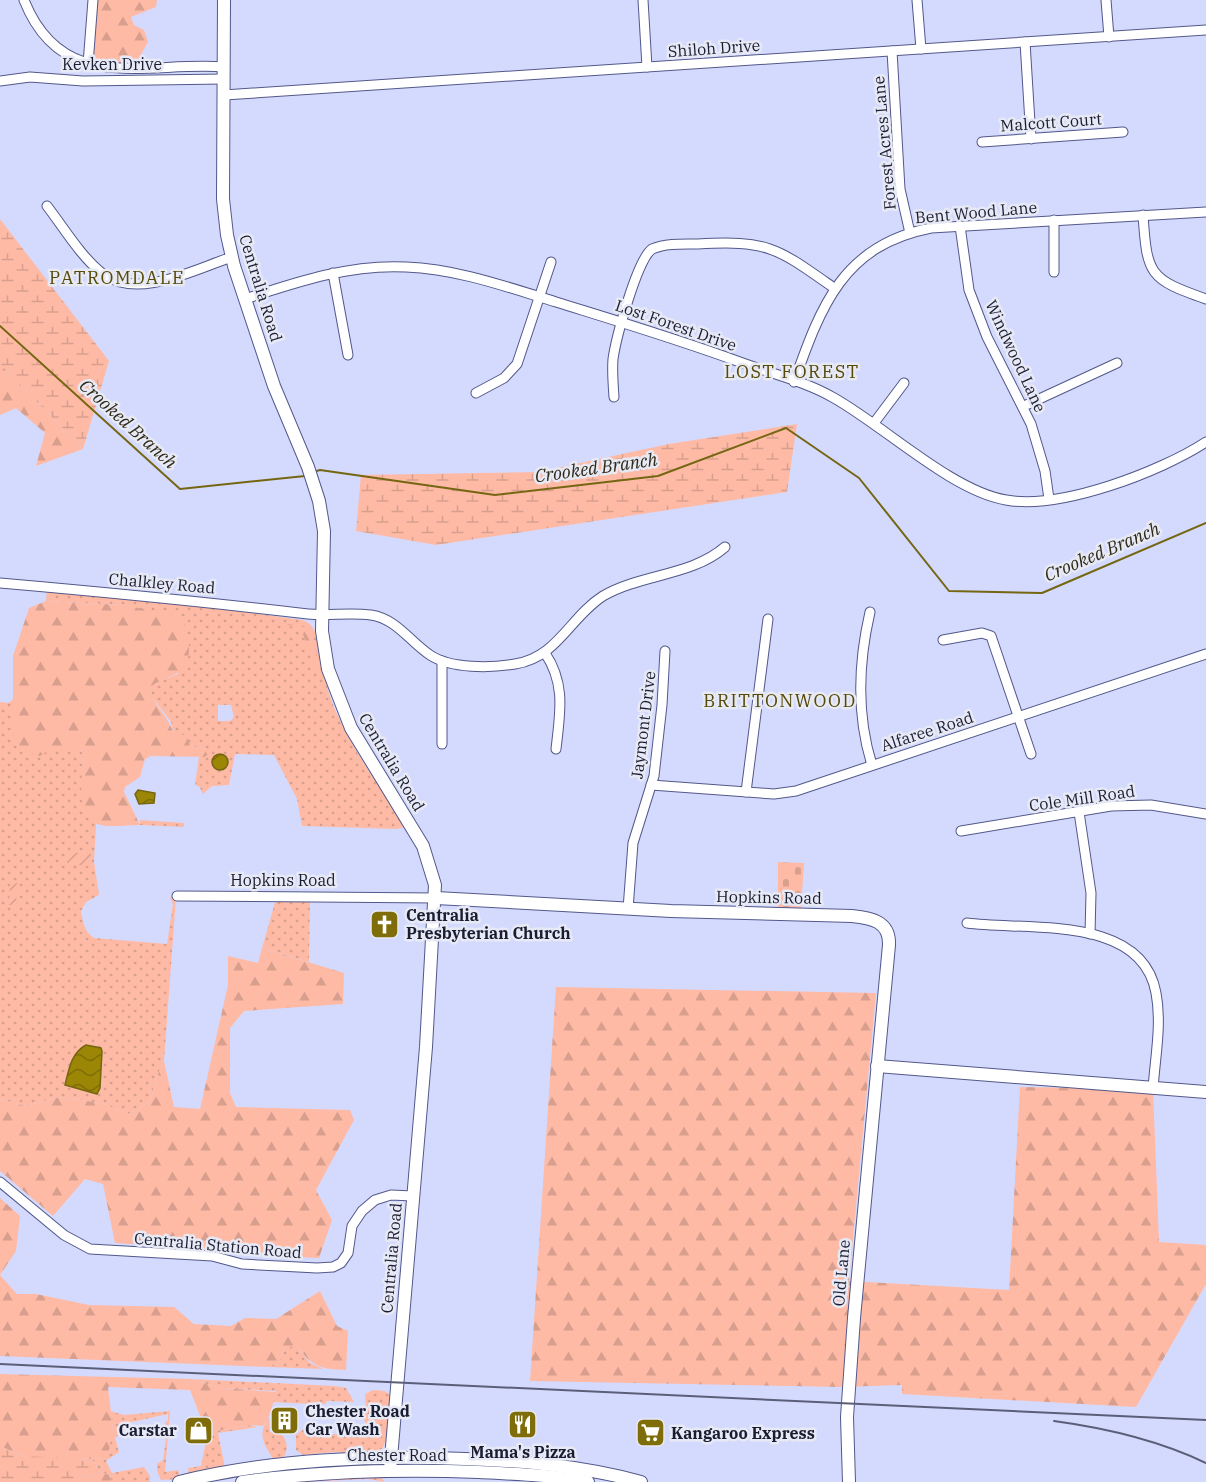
<svg xmlns="http://www.w3.org/2000/svg" width="1206" height="1482" viewBox="0 0 1206 1482" font-family="'IBM Plex Serif',serif">
<defs>
<pattern id="grass-dots" width="8" height="8" patternUnits="userSpaceOnUse" patternTransform="scale(1.5)"><rect width="8" height="8" fill="#febaa5"/><path d="M2 2h.1M6 6h.1" fill="none" stroke="#d99f8e" stroke-width="1.8" stroke-linecap="round"/></pattern>
<pattern id="forest-firs" width="22" height="20" patternUnits="userSpaceOnUse" patternTransform="scale(1.5)"><rect width="22" height="20" fill="#febaa5"/><path d="M5 1l3.5 6h-7zM16 11l3.5 6h-7z" fill="#d99f8e"/></pattern>
<pattern id="wetland-marsh" width="20" height="14" patternUnits="userSpaceOnUse" patternTransform="scale(1.5)"><rect width="20" height="14" fill="#febaa5"/><path d="M1 5h8M5 5V1M11 12h8M15 12V8" fill="none" stroke="#d99f8e"/></pattern>
<pattern id="cemetery-stones" width="16" height="16" patternUnits="userSpaceOnUse" patternTransform="scale(1.5)"><rect width="16" height="16" fill="#febaa5"/><path d="M2 7V4a2 2 0 0 1 4 0v3zM10 15v-3a2 2 0 0 1 4 0v3z" fill="#d99f8e"/></pattern>
<pattern id="garden-furrows" width="10" height="10" patternUnits="userSpaceOnUse" patternTransform="scale(1.5)"><rect width="10" height="10" fill="#febaa5"/><path d="M-1 1l2-2M0 10L10 0M9 11l2-2" fill="none" stroke="#d99f8e"/></pattern>
<pattern id="water-waves" width="16" height="10" patternUnits="userSpaceOnUse" patternTransform="scale(1.5)"><rect width="16" height="10" fill="#9c8605"/><path d="M0 5q4-4 8 0t8 0" fill="none" stroke="#7e6d07"/></pattern>
</defs>
<rect width="100%" height="100%" fill="#d4dafe"/>
<g fill="url(#grass-dots)" fill-rule="evenodd">
<path d="M47 590 202 606 302 620C319 625 317 644 320 659 325 678 329 698 338 716 356 756 383 790 405 827L396 829 302 826 297 799 274 755 235 754 229 785 212 786 203 794 199 786 195 785 199 757H204V748L190 746 174 734 171 722 152 697 149 689 152 684 178 674 122 605 46 601ZM218 705H231L234 717 230 721H218Z"/>
<path d="M14 698 13 733 48 750H80L83 754C83 777 76 808 96 824L94 862 99 895 86 902 81 911C83 922 84 931 94 938L167 944 173 904 170 897H176L164 1061 155 1081 151 1101 128 1114 101 1103 59 1097 26 1106 0 1099V702L9 703Z"/>
<path d="M140 820 184 823V827L140 825Z"/>
<path d="M276 899 310 900 309 962 262 948Z"/>
<path d="M285 1347H297L310 1363 323 1369 268 1367 278 1363Z"/>
<path d="M191 1379 335 1386 346 1388 354 1402 327 1401 325 1404H316L314 1419 312 1404 273 1402 277 1392 275 1391 220 1388Z"/>
<path d="M373 1390 385 1391 390 1395 386 1440 382 1449 368 1454 334 1452 303 1455 296 1450V1435L307 1426 324 1427 326 1434 364 1435 366 1423 361 1415 366 1412 365 1394Z"/>
<path d="M110 1411 124 1415 170 1411 165 1472 178 1470 180 1479 161 1480 157 1471V1464L163 1460 167 1432 165 1423 168 1420V1414L123 1424 121 1435 115 1437 119 1452 106 1461 112 1473 144 1467 150 1476V1482H112L110 1475 98 1471 96 1464 91 1459H104L113 1429Z"/>
<path d="M269 1418 270 1432 281 1434C288 1440 289 1452 282 1459L274 1460C265 1446 256 1434 269 1418Z"/>
<path d="M250 1425 257 1427 218 1433 225 1468 189 1475 188 1468 201 1466 207 1437 205 1427 216 1431Z"/>
<path d="M379 1475 385 1482 368 1479 300 1482V1479Z"/>
</g>
<g fill="url(#forest-firs)">
<path d="M95 0H157L156 7 131 17 134 25 144 30 148 42 135 65 91 61Z"/>
<path d="M0 364 83 449 36 466 45 433 16 408 0 415Z"/>
<path d="M46 601 122 605 182 616C189 638 198 666 169 677 162 681 154 682 149 689 154 706 169 717 174 734L187 735 190 746 204 748 209 754 204 757 151 756 145 759 140 777 125 787 124 792 140 825C127 825 110 828 97 824 74 817 83 772 83 754L80 750H49L40 756C25 753 18 747 13 733V656L29 608Z"/>
<path d="M287 624 310 628 321 671 315 670 303 634Z"/>
<path d="M262 948 344 973 343 1004 244 1011 230 1028V1093L236 1107 350 1110 354 1120 316 1190 332 1220 319 1258C251 1256 184 1247 115 1243L103 1184 85 1179 53 1216 0 1171V1099L26 1106 59 1097 101 1103 128 1114 151 1101 155 1081 164 1061 174 1107 200 1109 228 985V956L258 963Z"/>
<path d="M556 987 876 993 849 1281 1009 1290 1020 1087 1153 1089 1159 1242 1206 1245V1284L1136 1407 902 1394V1385L840 1387 530 1381Z"/>
<path d="M0 1198 20 1216 16 1251 0 1275 17 1294H36L89 1305 174 1307 194 1324 231 1326 245 1318 276 1319 320 1291 337 1326 348 1331 346 1370C319 1369 314 1367 297 1347H285L278 1363 268 1367 0 1356Z"/>
<path d="M0 1374 191 1379 220 1388 277 1392C272 1404 271 1416 263 1426L250 1425 216 1431 204 1426 190 1390 108 1387 113 1429 108 1455 104 1459 35 1458 22 1456 0 1446Z"/>
<path d="M98 1471 110 1475 112 1482H80L82 1476 94 1475Z"/>
</g>
<g fill="url(#wetland-marsh)">
<path d="M0 219 109 361 83 449 0 364Z"/>
<path d="M797 424 787 492 436 545 356 531 361 475 538 472 669 444Z"/>
<path d="M0 1446 22 1456 91 1459 96 1464 98 1471 94 1475 82 1476 80 1482H0Z"/>
</g>
<path fill="url(#cemetery-stones)" d="M778 862 804 863 801 908 778 907Z"/>
<g fill="url(#garden-furrows)">
<path d="M69 852 91 854 92 867 67 863Z"/>
<path d="M10 882 17 883 16 905H9Z"/>
</g>
<g fill="url(#water-waves)" stroke="#756612" stroke-width="1.5">
<circle cx="220" cy="762" r="8"/>
<path d="M138 790 155 793 154 803 139 804 135 794Z"/>
<path d="M86 1045 101 1048 102 1051 100 1088 97 1094 65 1085C69 1069 71 1053 86 1045Z"/>
</g>
<g fill="none" stroke-linecap="round" stroke-linejoin="round">
<g stroke="#756612" stroke-width="2">
<path d="M0 326 180 489 305 476"/>
<path d="M313 472 320 470 495 495 658 476 786 428 859 478 949 591 1042 593 1206 523"/>
</g>
<defs>
<g id="minor">
<path d="M24 0C62 96 146 61 224 67"/>
<path d="M643 0 647 67"/>
<path d="M917 0 921 49"/>
<path d="M1106 0 1109 37"/>
<path d="M1025 42 1031 139"/>
<path d="M892 51 900 189 910 233"/>
<path d="M88 64 93 0"/>
<path d="M0 81 30 77 83 81 224 79"/>
<path d="M224 95 1206 30"/>
<path d="M982 142 1123 132"/>
<path d="M47 206C64 228 81 257 103 274 138 300 195 269 232 257"/>
<path d="M1143 215C1147 275 1149 279 1206 299"/>
<path d="M1054 220V272"/>
<path d="M960 226 969 290 987 337 1031 424 1045 471 1049 499"/>
<path d="M333 273 348 355"/>
<path d="M245 299C297 282 350 264 406 267 458 269 507 287 556 302 617 321 677 339 737 361 769 373 805 381 834 398 884 426 952 491 1006 500 1060 510 1160 472 1206 442"/>
<path d="M794 382C821 306 843 245 931 228L1206 212"/>
<path d="M476 393 504 378 517 364 551 262"/>
<path d="M614 397C613 384 612 371 613 359 616 338 637 260 652 249 666 243 683 244 698 244 769 240 777 248 834 288"/>
<path d="M1024 406 1117 363"/>
<path d="M874 423 904 383"/>
<path d="M0 583C103 592 205 602 308 614 329 616 350 612 371 615 397 619 410 642 430 655 451 669 491 668 515 664 557 658 570 617 603 596 640 574 692 576 725 547"/>
<path d="M870 612C858 664 856 714 872 765"/>
<path d="M943 640 982 633 991 636 1031 754"/>
<path d="M545 653C566 684 560 713 556 749"/>
<path d="M442 744V661"/>
<path d="M651 785 774 794 796 791 1206 654"/>
<path d="M746 792 768 619"/>
<path d="M1079 812 1091 893 1090 934"/>
<path d="M961 831 1111 806 1151 805 1206 814"/>
<path d="M177 896 436 898"/>
<path d="M628 909 633 843 654 776 662 705 665 651"/>
<path d="M967 923C1027 931 1142 914 1156 993 1162 1024 1155 1058 1153 1089"/>
<path d="M0 1182 64 1235 90 1249 212 1256 242 1264 317 1268 333 1267 341 1263 348 1253 352 1226 362 1211 375 1200 391 1195 413 1196"/>
</g>
<g id="major">
<path d="M224 0 223 199 227 235 234 266 274 386 308 467 319 501 324 531 322 631 328 669 351 728 423 846 435 885 426 1047 390 1470"/>
<path d="M436 898 671 911 852 916C871 918 890 921 889 945L854 1318 847 1417 849 1482"/>
<path d="M877 1066 1206 1092"/>
<path d="M179 1482C272 1459 369 1455 465 1459 525 1461 583 1466 641 1482"/>
<path d="M242 1482C321 1471 399 1469 479 1472 515 1474 552 1475 588 1482"/>
</g>
</defs>
<use href="#minor" stroke="#52588a" stroke-width="11"/>
<use href="#major" stroke="#52588a" stroke-width="14"/>
<use href="#minor" stroke="#fff" stroke-width="9"/>
<use href="#major" stroke="#fff" stroke-width="12"/>
<g stroke="#5b5e78" stroke-width="2">
<path d="M0 1364 1206 1420"/>
<path d="M1054 1421C1106 1428 1158 1440 1206 1463"/>
</g>
</g>
<defs>
<symbol id="church-square" viewBox="-11 -11 22 22"><rect x="-9" y="-9" width="18" height="18" rx="4" fill="#7e6d08" stroke="#e7e9f5"/><path d="M-1.2-6h2.4v3.5h3.3v2.4h-3.3V6h-2.4V-.1h-3.3v-2.4h3.3Z" fill="#fff"/></symbol>
<symbol id="building-square" viewBox="-11 -11 22 22"><rect x="-9" y="-9" width="18" height="18" rx="4" fill="#7e6d08" stroke="#e7e9f5"/><path d="M-4-6H4V6H1V3H-1V6H-4ZM-2.5-4.3h1.7v1.8h-1.7ZM.8-4.3h1.7v1.8H.8ZM-2.5-1h1.7V.8h-1.7ZM.8-1h1.7V.8H.8Z" fill="#fff"/></symbol>
<symbol id="restaurant-square" viewBox="-11 -11 22 22"><rect x="-9" y="-9" width="18" height="18" rx="4" fill="#7e6d08" stroke="#e7e9f5"/><path d="M-5-6h1v4h1v-4h1v4h1v-4h1v5L-1.5 .5V6h-2V.5L-5-1ZM5-6V6H3V1.5H1.5Q1.5-4 5-6Z" fill="#fff"/></symbol>
<symbol id="shop-square" viewBox="-11 -11 22 22"><rect x="-9" y="-9" width="18" height="18" rx="4" fill="#7e6d08" stroke="#e7e9f5"/><path d="M-5-2.5h2.3a2.7 3.5 0 0 1 5.4 0H5L5.5 6h-11ZM-1.5-2.5h3a1.5 2.3 0 0 0-3 0Z" fill="#fff"/></symbol>
<symbol id="supermarket-square" viewBox="-11 -11 22 22"><rect x="-9" y="-9" width="18" height="18" rx="4" fill="#7e6d08" stroke="#e7e9f5"/><path d="M-6-5.5h2.5l.6 2H6L4.5 2H-2.5L-4.4-4H-6ZM-1.5 3.2a1.3 1.3 0 1 0 .1 0ZM3 3.2a1.3 1.3 0 1 0 .1 0Z" fill="#fff"/></symbol>
</defs>
<g fill-rule="evenodd">
<use href="#church-square" x="368" y="908" width="33" height="33"/>
<use href="#building-square" x="268" y="1404" width="33" height="33"/>
<use href="#restaurant-square" x="506" y="1408" width="33" height="33"/>
<use href="#shop-square" x="182" y="1414" width="33" height="33"/>
<use href="#supermarket-square" x="634" y="1416" width="33" height="33"/>
</g>
<g text-anchor="middle" stroke-width="5" stroke-linejoin="round" paint-order="stroke">
<g font-size="16" fill="#1a1c31" stroke="#e7e9f5">
<text transform="translate(714 48) rotate(-4)" y="6">Shiloh Drive</text>
<text x="112" y="70">Kevken Drive</text>
<text transform="translate(1051 122) rotate(-4)" y="6">Malcott Court</text>
<text transform="translate(884 143) rotate(-95)" y="6">Forest Acres Lane</text>
<text transform="translate(976 212) rotate(-5)" y="6">Bent Wood Lane</text>
<text transform="translate(261 288) rotate(73)" y="6">Centralia Road</text>
<text transform="translate(676 325) rotate(19)" y="6">Lost Forest Drive</text>
<text transform="translate(1016 356) rotate(65)" y="6">Windwood Lane</text>
<text transform="translate(162 583) rotate(5)" y="6">Chalkley Road</text>
<text transform="translate(643 725) rotate(-83)" y="6">Jaymont Drive</text>
<text transform="translate(927 731) rotate(-18)" y="6">Alfaree Road</text>
<text transform="translate(392 762) rotate(59)" y="6">Centralia Road</text>
<text transform="translate(1082 798) rotate(-8)" y="6">Cole Mill Road</text>
<text x="283" y="886">Hopkins Road</text>
<text transform="translate(769 897) rotate(1)" y="6">Hopkins Road</text>
<text transform="translate(218 1245) rotate(5)" y="6">Centralia Station Road</text>
<text transform="translate(391 1258) rotate(-85)" y="6">Centralia Road</text>
<text transform="translate(841 1273) rotate(-85)" y="6">Old Lane</text>
<text x="397" y="1461">Chester Road</text>
</g>
<g font-size="16" font-weight="bold" fill="#1a1c31" stroke="#e7e9f5" text-anchor="start">
<text x="406" y="921">Centralia<tspan x="406" dy="18">Presbyterian Church</tspan></text>
<text x="305" y="1417">Chester Road<tspan x="305" dy="18">Car Wash</tspan></text>
<text x="177" y="1436" text-anchor="end">Carstar</text>
<text x="671" y="1439">Kangaroo Express</text>
<text x="523" y="1458" text-anchor="middle">Mama's Pizza</text>
</g>
<g font-size="18" letter-spacing="1.5" fill="#554907" stroke="#e7e9f5">
<text x="117" y="284">PATROMDALE</text>
<text x="792" y="378">LOST FOREST</text>
<text x="780" y="707">BRITTONWOOD</text>
</g>
<g font-size="18" font-style="italic" fill="#2e2a17" stroke="#e7e9f5">
<text transform="translate(128 424) rotate(42)" y="6">Crooked Branch</text>
<text transform="translate(596 468) rotate(-8)" y="6">Crooked Branch</text>
<text transform="translate(1102 552) rotate(-23)" y="6">Crooked Branch</text>
</g>
</g>
</svg>
